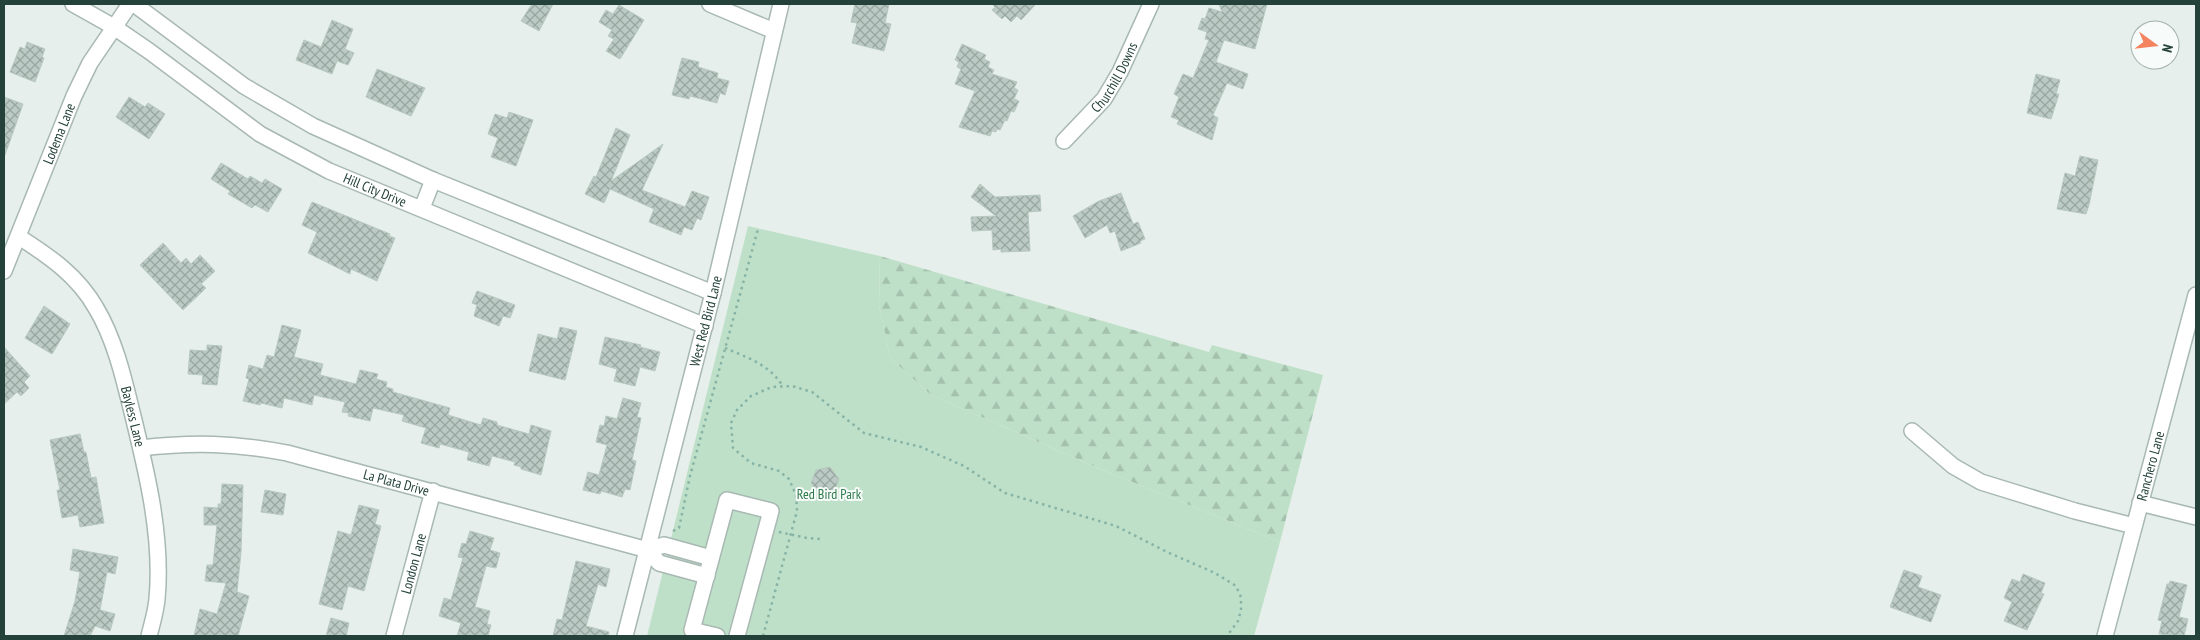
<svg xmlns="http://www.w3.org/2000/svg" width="2200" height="640" viewBox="0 0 2200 640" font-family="'PT Sans Narrow',sans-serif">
<defs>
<pattern id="forest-firs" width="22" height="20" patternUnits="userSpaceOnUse" patternTransform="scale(1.25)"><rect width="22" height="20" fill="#bfe0c8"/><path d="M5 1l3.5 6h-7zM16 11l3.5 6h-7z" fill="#a4c1ad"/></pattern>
<pattern id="building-cross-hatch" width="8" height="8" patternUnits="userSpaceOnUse" patternTransform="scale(1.25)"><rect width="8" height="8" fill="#bbcac4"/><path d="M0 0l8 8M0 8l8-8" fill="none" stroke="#98a6a0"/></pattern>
</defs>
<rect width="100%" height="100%" fill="#e6efeb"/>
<path fill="url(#forest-firs)" d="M880 256 1209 352 1212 345 1323 375 1280 542 1100 469 931 395 890 358 879 305Z"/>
<path fill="#bfe0c8" d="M748 226 880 256 879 305 890 358 931 395 1100 469 1280 542 1254 636H647Z"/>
<g fill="url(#building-cross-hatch)" stroke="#b8c9c2">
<path d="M532 4H553L539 31 521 21Z"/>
<path d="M855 4H889L885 23 891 24 884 51 852 43 857 23 851 22Z"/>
<path d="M992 4H1036L1021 20 1017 16 1011 22 1005 16 1002 19 992 10 995 7Z"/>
<path d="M1219 4H1267L1255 49 1224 40 1216 62 1248 74 1243 89 1227 83 1213 115 1218 118 1212 140 1177 124 1179 120 1171 117 1179 97 1174 94 1183 74 1193 78 1209 40 1205 39 1207 32 1198 29 1202 18 1205 19 1209 8 1222 12Z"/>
<path d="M619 5 644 20 620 59 606 51 614 39 608 36 612 30 599 22 606 10 613 14Z"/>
<path d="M332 20 353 29 345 49 354 53 348 65 337 61 332 74 296 60 304 40 321 47Z"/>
<path d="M27 42 45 49 42 57 44 58 35 82 10 72 20 47 25 49Z"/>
<path d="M962 44 986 55 984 59 990 62 988 67 994 70 992 74 1017 82 1014 88 1018 90 1014 99 1019 101 1014 112 1011 111 1007 121 1005 120 1000 130 997 129 996 132 992 131 990 136 959 127 975 91 955 84 961 69 957 67 959 62 955 60Z"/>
<path d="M682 58 699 62 698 67 718 73 717 78 729 81 725 95 720 93 717 103 690 96 689 99 672 95Z"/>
<path d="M377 69 425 88 411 116 366 97Z"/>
<path d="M2036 74 2060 80 2056 94H2059L2051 119 2027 113Z"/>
<path d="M4 97 23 104 5 155 4 154Z"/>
<path d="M129 97 145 107 148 103 165 114 149 139 116 117Z"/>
<path d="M509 112 533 120 516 166 491 157 498 138 488 134 495 114 507 118Z"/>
<path d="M616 128 630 135 611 181 663 144 642 190 685 207 692 191 709 197 701 220 697 218 692 230 684 227 681 235 649 222 654 209 610 189 604 203 585 194 594 176 596 177Z"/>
<path d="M2080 156 2098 160 2089 205 2086 214 2057 209 2065 173 2075 176Z"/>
<path d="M221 163 248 179 250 176 262 183 265 179 282 189 268 212 255 205 252 208 228 194 230 191 211 179Z"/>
<path d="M980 184 995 197 1040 195 1041 211 1028 212 1030 251 1001 252V249L993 250 992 230 972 231 971 217 996 216 971 197Z"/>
<path d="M1121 193 1133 224 1138 222 1145 239 1140 241 1141 243 1121 251 1115 231 1110 233 1107 225 1085 238 1073 216 1099 201Z"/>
<path d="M312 202 390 234 389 236 395 238 377 281 351 269 350 274 308 253 317 232 302 225Z"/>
<path d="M163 243 181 263 186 258 191 264 200 255 215 271 201 284 206 288 183 310 140 265Z"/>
<path d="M477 291 515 305 510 318 503 316 499 326 474 316 477 305 472 303Z"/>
<path d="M44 306 70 324 52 354 25 338Z"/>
<path d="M282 325 301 330 294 357 323 364 320 375 356 384 360 370 378 374 376 379 387 382 386 387 393 389V392L450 408 448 415 481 425 483 418 497 422V425L529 434 531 425 551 431 541 475 521 469V467L514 465 515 462 492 456 489 466 467 460 469 452 440 444 439 448 421 443 426 428 402 421 404 415 373 408 370 421 348 416 349 413 342 412 345 402 314 395 312 405 284 398 282 408 261 403 260 405 243 401 249 379 246 378 249 365 263 369 267 355 274 357Z"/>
<path d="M560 327 577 331 565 380 529 371 538 334 557 339Z"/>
<path d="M605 337 641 345 640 347 660 352 655 371 640 367 635 386 614 381 617 369 599 364Z"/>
<path d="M207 345 222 346 217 385 202 384 203 375 188 374 190 350 207 351Z"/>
<path d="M4 347 30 376 24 382 29 388 21 396 17 392 4 404Z"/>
<path d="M623 398 641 403 637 417 641 418 632 460 636 461 630 490 625 489 622 497 601 491 600 494 583 490 588 472 599 475 607 445 596 442 600 425 604 426 606 416 617 419Z"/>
<path d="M80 434 84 452H86L91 478 96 477 104 523 80 527 78 515 62 518 57 490H60L50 440Z"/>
<path d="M830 467 839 479 834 492 820 494 811 483 816 470Z"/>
<path d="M222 484 243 485 241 552 237 592 249 596 238 636H194L200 609 217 614 226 583 205 581 207 565H213L217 525H204V507L218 508V504H221Z"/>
<path d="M265 490 286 494 283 515 261 512Z"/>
<path d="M359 505 379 510 375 524 381 526 364 591 348 586 342 610 319 604 338 531 351 535Z"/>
<path d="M470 531 494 538 490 550 500 553 496 568 486 566 475 607 490 611 487 624 491 625 488 636H457L461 623 439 616 444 598 451 600 463 558 458 557 462 543 466 544Z"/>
<path d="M73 549 118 557 115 574 107 572 100 610 115 614 110 631 95 626 90 636H64L75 601 80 572 70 570Z"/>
<path d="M576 561 610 569 606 587 598 584 586 626 609 632 608 636H553L557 619 562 620Z"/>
<path d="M1904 570 1922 576 1918 587 1941 595 1931 622 1890 607Z"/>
<path d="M2023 574 2045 583 2041 593 2044 594 2027 630 2004 621 2012 602 2004 598 2012 579 2020 582Z"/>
<path d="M2170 581 2187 585 2179 617 2188 619 2184 636 2159 634 2162 621 2158 620 2167 584H2169Z"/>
<path d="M331 618 349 623 346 636H326Z"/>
</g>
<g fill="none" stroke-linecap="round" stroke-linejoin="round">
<defs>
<g id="minor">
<path id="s1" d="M73 4 114 27 149 51 260 134 329 171 705 326"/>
<path d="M134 4 244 86 313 126 433 180 713 293"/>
<path d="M710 4 774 31"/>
<path id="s2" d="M1064 141 1104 99 1120 72 1151 4"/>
<path d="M422 208 433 180"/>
<path id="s3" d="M19 237C49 256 78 276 96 308 114 338 123 375 131 408 146 469 163 536 157 599 156 611 152 624 149 636"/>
<path id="s4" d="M4 271 74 96 90 63 130 4"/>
<path d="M1912 431 1953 466 1981 482 2075 511 2134 526"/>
<path id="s5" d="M141 448C194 442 234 443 287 453L648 550"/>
<path d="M2140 503 2196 517"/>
<path d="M648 550 659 563 707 576"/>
<path d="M648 550 664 545 711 558"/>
<path id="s6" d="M394 636 433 491"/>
<path id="s7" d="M625 636 713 293 781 4"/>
<path d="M717 636 692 630 727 500 771 511 737 636"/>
<path id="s8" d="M2105 636 2196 295"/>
</g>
</defs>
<use href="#minor" stroke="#a8b8b2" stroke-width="18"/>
<g stroke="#86b3a5" stroke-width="2.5" stroke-dasharray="2.5 4" stroke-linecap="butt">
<path d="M725 348C746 357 771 365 783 387"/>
<path d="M673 531 679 528 690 476 758 229"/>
<path d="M779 532 807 538 820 539"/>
<path d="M763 636 797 511 796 495 789 479 779 471 751 463 733 448 731 423 737 410 751 396 772 387 792 386 812 392 864 433 921 447 964 466 1005 493 1116 526 1167 552 1215 573 1236 586 1241 597V610L1238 621 1227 636"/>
</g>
<use href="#minor" stroke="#fff" stroke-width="15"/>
</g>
<g text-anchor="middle" stroke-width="4" stroke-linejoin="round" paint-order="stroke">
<g font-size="14" fill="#24423a" stroke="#f7fbf9">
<text dy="5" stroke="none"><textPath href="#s2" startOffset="82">Churchill Downs</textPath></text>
<text dy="5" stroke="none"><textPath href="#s4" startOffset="148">Lodema Lane</textPath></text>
<text dy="5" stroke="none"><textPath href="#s1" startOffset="356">Hill City Drive</textPath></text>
<text dy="5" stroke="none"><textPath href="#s7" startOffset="325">West Red Bird Lane</textPath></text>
<text dy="5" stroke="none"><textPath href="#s3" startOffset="221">Bayless Lane</textPath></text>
<text dy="5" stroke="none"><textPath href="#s8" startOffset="176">Ranchero Lane</textPath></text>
<text dy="5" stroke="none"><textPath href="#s5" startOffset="260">La Plata Drive</textPath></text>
<text dy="5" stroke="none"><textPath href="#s6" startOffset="75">London Lane</textPath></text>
</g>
<g font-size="14" fill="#2d7a4b" stroke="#f7fbf9">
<text x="829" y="499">Red Bird Park</text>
</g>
</g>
<rect width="2200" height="640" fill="none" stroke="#24423a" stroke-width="10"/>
<g transform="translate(2155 45) rotate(105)"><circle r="24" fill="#f7fbf9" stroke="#a3b1ad"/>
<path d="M0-4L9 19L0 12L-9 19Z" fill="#f4845f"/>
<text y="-8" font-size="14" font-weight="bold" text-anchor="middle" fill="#24423a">N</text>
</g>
</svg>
